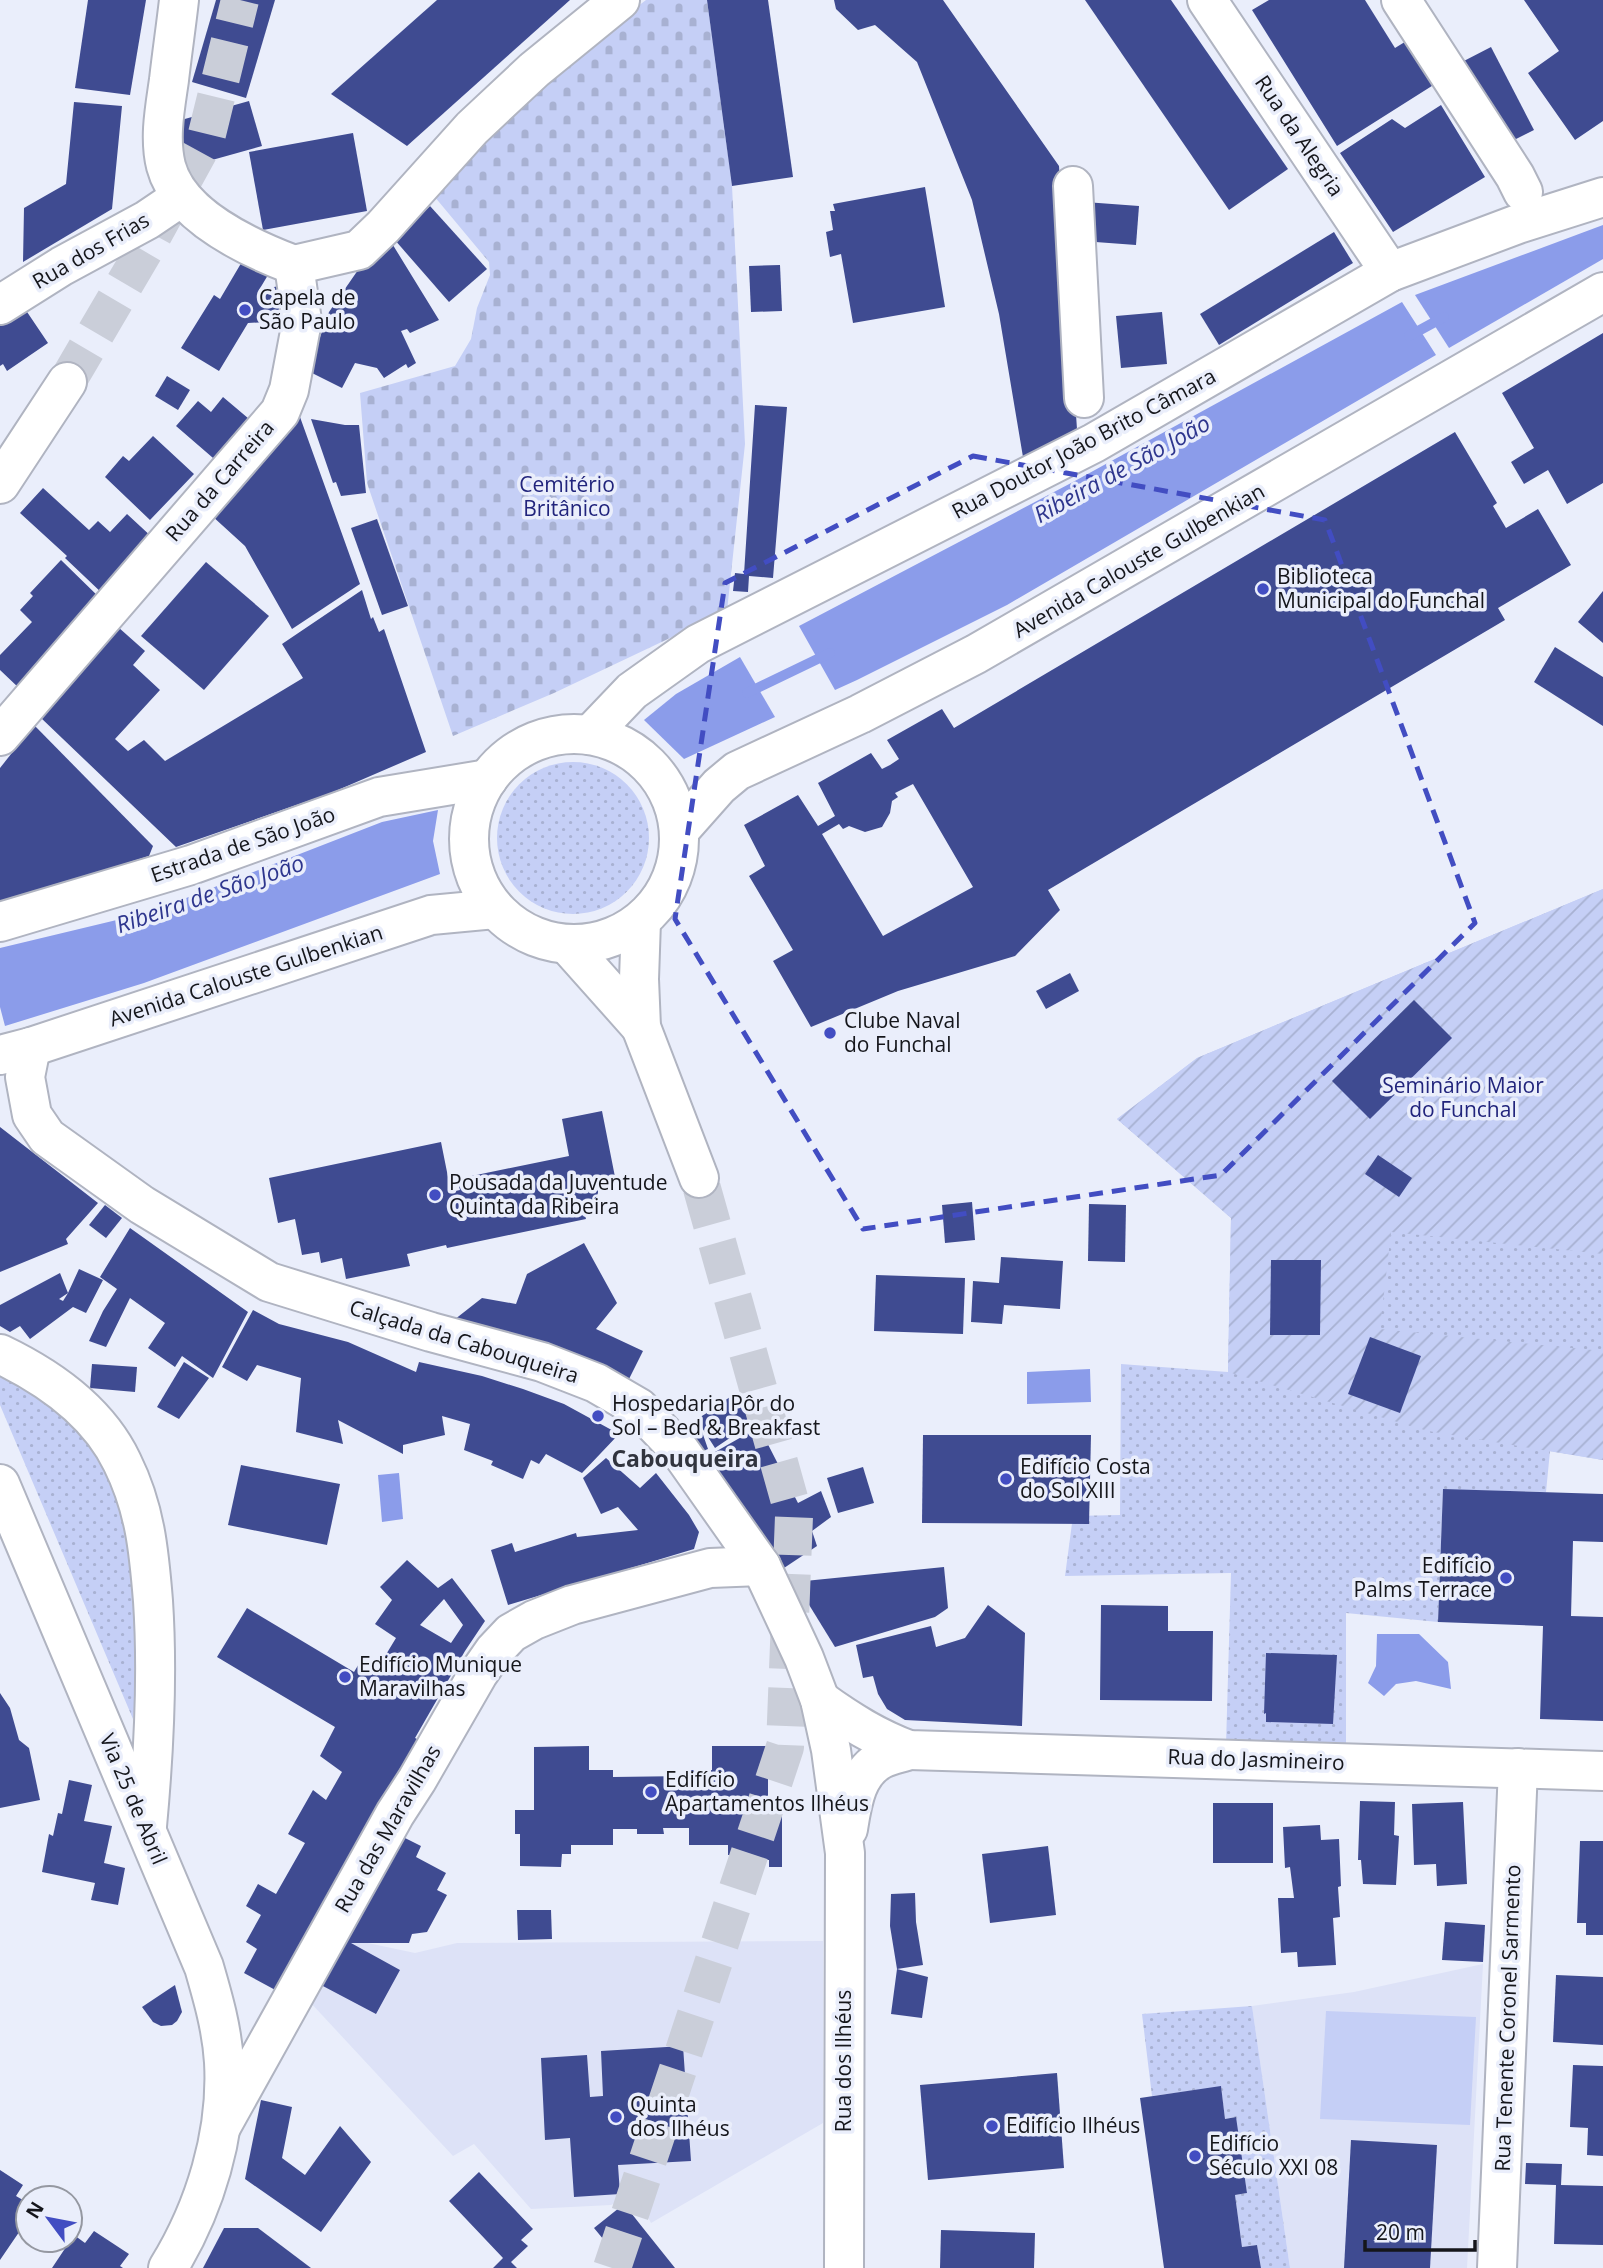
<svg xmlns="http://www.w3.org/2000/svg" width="1603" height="2268" viewBox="0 0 1603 2268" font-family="'Open Sans',sans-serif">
<defs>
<pattern id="grass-dots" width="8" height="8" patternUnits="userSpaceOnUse" patternTransform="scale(1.75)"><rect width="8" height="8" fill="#c5cff6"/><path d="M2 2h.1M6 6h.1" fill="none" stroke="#a8b1d2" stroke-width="1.8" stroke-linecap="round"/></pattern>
<pattern id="cemetery-stones" width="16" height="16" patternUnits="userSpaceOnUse" patternTransform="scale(1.75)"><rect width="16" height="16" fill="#c5cff6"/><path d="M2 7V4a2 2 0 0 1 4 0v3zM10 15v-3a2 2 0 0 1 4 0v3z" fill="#a8b1d2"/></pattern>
<pattern id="garden-furrows" width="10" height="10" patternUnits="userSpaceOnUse" patternTransform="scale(1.75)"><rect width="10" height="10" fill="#c5cff6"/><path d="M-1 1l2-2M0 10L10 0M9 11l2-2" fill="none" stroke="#a8b1d2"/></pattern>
</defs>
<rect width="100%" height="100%" fill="#eaeefb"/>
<g fill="#dde2f7">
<path d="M344 1938 415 1953 457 1943 823 1941V2123L651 2223 636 2194 611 2205 531 2209 474 2144 453 2156 309 2001Z"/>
<path d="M1483 1964 1467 2268H1290L1252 2006 1354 1992Z"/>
</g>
<g fill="url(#grass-dots)">
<circle cx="573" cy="838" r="76"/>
<path d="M1603 889V1460L1550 1451 1546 1492 1443 1490 1438 1622 1346 1613V1745H1226L1231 1573 1065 1576 1073 1516 1120 1515 1121 1364 1228 1372 1231 1218 1117 1119 1197 1058Z"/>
<path d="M0 1371C23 1387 55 1406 75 1423 81 1429 86 1438 91 1445 140 1514 145 1638 133 1719L0 1405Z"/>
<path d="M1252 2006 1290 2268H1261L1257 2245 1242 2247 1235 2195 1247 2193 1235 2117 1225 2119 1221 2087 1152 2096 1142 2014Z"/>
</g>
<path fill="url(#cemetery-stones)" d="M646 0H707L732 186 745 444 727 611 554 693 453 736 367 483 360 393 455 366 471 339 477 308 490 275 489 262 429 190 555 70Z"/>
<path fill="#c5cff6" d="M1326 2011 1476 2017 1470 2125 1320 2119Z"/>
<path fill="url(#garden-furrows)" d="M1603 889V1254L1391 1232 1380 1329 1603 1351V1460L1428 1431 1228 1372 1231 1218 1117 1119 1197 1058Z"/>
<g fill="#8b9cea">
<path d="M1603 225V259L1449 348 1415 295Z"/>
<path d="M1402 302 1436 355 1007 605 857 680 835 690 799 626 1073 482Z"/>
<path d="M740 657 775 717 684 759 644 720 676 694Z"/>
<path d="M438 810 433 841 440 874 144 983 5 1026 0 1007V948L150 912 382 822Z"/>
<path d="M1090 1369 1091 1402 1027 1404V1372Z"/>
<path d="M399 1473 403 1519 382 1522 378 1475Z"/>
<path d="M1377 1634H1419L1448 1662 1451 1689 1416 1681 1396 1684 1384 1696 1368 1683 1376 1666Z"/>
</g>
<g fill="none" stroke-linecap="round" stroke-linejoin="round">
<g stroke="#8b9cea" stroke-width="10">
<path d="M1409 336 1444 317"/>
<path d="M747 693 830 653"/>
</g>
</g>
<g fill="#3f4b91" fill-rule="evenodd">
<path d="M88 0H146L130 95 75 88Z"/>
<path d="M216 0H275L246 98 192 82Z"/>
<path d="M437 0H570L407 146 331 94Z"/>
<path d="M707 0H768L793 177 732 186Z"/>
<path d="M834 0H943L1059 166 1077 429 1023 457 999 314 972 200 917 62 875 25 858 30 836 9Z"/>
<path d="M1085 0H1171L1288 169 1229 210Z"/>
<path d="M1269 0H1365L1395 48 1408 40 1435 84 1337 146 1252 10Z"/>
<path d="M1524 0H1603V121L1575 140 1528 73 1559 51Z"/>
<path d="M1491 47 1534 130 1502 146 1460 63Z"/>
<path d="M249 101 262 146 187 167 174 122Z"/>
<path d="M74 102 122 106 112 209 23 262 24 208 66 184Z"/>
<path d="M1441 105 1485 177 1393 232 1340 153 1392 119 1405 128Z"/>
<path d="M353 133 367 211 263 230 249 152Z"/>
<path d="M925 187 945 307 853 323 841 254 830 257 826 232 833 230 830 211H835L833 204Z"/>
<path d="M1085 202 1139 206 1136 245 1082 241Z"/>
<path d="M430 206 487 269 449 302 394 239Z"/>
<path d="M1334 232 1353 263 1219 345 1200 314Z"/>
<path d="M388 237 439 320 410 333 407 329 401 331 416 363 408 368 406 364 384 378 377 368 355 363 342 388 308 371 329 312 367 257Z"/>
<path d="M243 260 268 275 259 290 279 286 287 321 248 323 219 371 181 348 214 295 220 299Z"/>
<path d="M780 265 782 311 751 312 749 266Z"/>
<path d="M21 303 48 343 7 371 3 364 0 366V317Z"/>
<path d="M1162 312 1167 364 1121 368 1116 316Z"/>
<path d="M1603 333V483L1567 504 1548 470 1524 484 1511 462 1534 448 1502 393Z"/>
<path d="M167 376 190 390 178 410 155 396Z"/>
<path d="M223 397 255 424 220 464 176 426 198 401 211 412Z"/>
<path d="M755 405 787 407 773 578 749 576 748 592 733 591 735 573 744 574Z"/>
<path d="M300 417 360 584 292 629 245 546 211 515Z"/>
<path d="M311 419 345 425H359L366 493 341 496 336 482 333 483Z"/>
<path d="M1455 432 1497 503 1493 506 1506 528 1538 509 1571 565 1498 608 1505 620 1048 890 1060 910 1015 956 898 991 811 1027 773 961 793 950 749 876 765 866 744 825 798 795 818 826 830 819 835 816 818 783 871 753 882 769 890 765 899 759 887 740 942 709 954 728ZM913 784 973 887 883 936 822 834 839 824 843 829 849 826 865 832 882 827 890 813 892 801 898 797 895 793Z"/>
<path d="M153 436 194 474 150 520 105 477 123 456 129 461Z"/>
<path d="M43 488 89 530 98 521 110 532 127 514 154 539 104 595 65 558 67 556 20 513Z"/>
<path d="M377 519 408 606 382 615 351 528Z"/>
<path d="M61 560 103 601 20 689 0 670V655L32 622 20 610 33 596 30 593Z"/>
<path d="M206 562 269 616 204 690 141 636Z"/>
<path d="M362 590 371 619 373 617 379 632 384 629 426 752 331 793 176 847 40 717 118 627 145 651 133 665 160 690 115 739 128 751 144 740 165 761 303 678 282 644Z"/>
<path d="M1603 591V643L1578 622Z"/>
<path d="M1555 647 1603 677V726L1534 682Z"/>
<path d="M34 725 153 846 149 856 0 903V768Z"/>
<path d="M1070 973 1079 991 1046 1009 1036 991Z"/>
<path d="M1414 1000 1452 1038 1370 1119 1332 1081Z"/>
<path d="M602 1111 616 1182 598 1185V1193L595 1200 583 1208 586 1219 447 1248 446 1245 407 1254 410 1266 346 1279 342 1258 321 1263 319 1252 302 1255 295 1219 278 1223 269 1178 441 1142 451 1192 460 1190 457 1179 569 1156 562 1119Z"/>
<path d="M0 1127 98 1203 66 1239 68 1244 0 1272Z"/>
<path d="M1378 1155 1412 1178 1399 1197 1365 1174Z"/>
<path d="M972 1202 975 1240 945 1243 942 1205Z"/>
<path d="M1089 1204 1126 1205 1125 1262 1088 1261Z"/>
<path d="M105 1205 122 1218 106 1238 89 1225Z"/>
<path d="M130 1228 248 1312 213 1378 182 1356 175 1367 148 1348 165 1323 130 1298 106 1347 89 1341 103 1311 117 1289 100 1277Z"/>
<path d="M584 1243 617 1303 596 1329 643 1351 624 1389 445 1327 482 1298 516 1304 527 1274Z"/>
<path d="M1001 1257 1063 1261 1060 1309 1004 1305 1002 1324 971 1322 973 1281 999 1283Z"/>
<path d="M1271 1260H1321L1320 1335H1270Z"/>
<path d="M79 1269 103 1280 86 1313 73 1307 30 1339 20 1326 10 1332 0 1326V1305L60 1273 68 1293 59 1299 63 1301 68 1293Z"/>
<path d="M876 1275 965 1278 963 1334 874 1331Z"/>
<path d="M253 1310 279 1324 348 1342 416 1372 419 1362 482 1376 523 1389 564 1404 619 1434 582 1473 546 1454 539 1464 531 1460 523 1479 491 1465 493 1461 464 1450 470 1424 442 1416 445 1435 403 1445V1454L338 1420 343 1444 296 1432 301 1378 257 1365 247 1381 222 1367Z"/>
<path d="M1370 1337 1421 1356 1400 1413 1348 1394Z"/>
<path d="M184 1362 209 1378 179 1419 157 1407Z"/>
<path d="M92 1364 137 1367 135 1392 90 1388Z"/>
<path d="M733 1395 752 1423 715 1448 699 1423 708 1449 685 1458 675 1432 699 1423 696 1420Z"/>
<path d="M759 1427 798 1503 821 1491 831 1517 812 1531 817 1546 769 1578 701 1460Z"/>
<path d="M923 1435H1091L1089 1524 922 1523Z"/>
<path d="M606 1458 640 1488 656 1473 689 1515 699 1532 694 1549 508 1605 491 1550 512 1543 515 1552 576 1533 577 1537 638 1530 618 1507 601 1514 583 1478Z"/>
<path d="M241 1465 340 1484 327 1545 228 1525Z"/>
<path d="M863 1467 874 1503 838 1513 827 1478Z"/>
<path d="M1443 1489 1603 1494V1542L1573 1541 1571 1616 1603 1617V1721L1540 1719 1543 1626 1438 1622Z"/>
<path d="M407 1560 438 1588 452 1578 485 1621 465 1651 415 1738 421 1741 279 1992 244 1973 257 1949 246 1942 261 1915 246 1906 258 1884 276 1894 305 1843 288 1834 313 1790 326 1800 342 1772 320 1756 335 1727 217 1657 247 1608 354 1672 360 1662 376 1671 396 1638 375 1624 392 1600 380 1587ZM444 1599 463 1625 451 1643 420 1625Z"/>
<path d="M944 1567 948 1608 935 1617 835 1647 795 1582Z"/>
<path d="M988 1605 1025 1633 1022 1726 905 1720 887 1709 878 1694 873 1676 863 1678 856 1645 931 1626 936 1647 965 1638Z"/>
<path d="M1101 1605 1168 1606V1631H1213L1212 1701 1100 1700Z"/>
<path d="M1266 1653 1337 1655 1333 1724 1266 1722V1713L1264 1714Z"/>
<path d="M0 1693 10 1708 19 1740 29 1748 40 1800 0 1808Z"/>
<path d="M589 1746V1770H613V1777L687 1776V1770H712V1746H768V1808L782 1809V1867H769V1860H755V1866L740 1867V1855H728V1845H689V1828H663L664 1834H637V1829H613V1845H571V1854H562L561 1867 520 1866V1834H515V1810H534V1747Z"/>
<path d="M69 1780 92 1785 84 1821 112 1826 104 1863 125 1868 118 1905 91 1900 95 1883 42 1872 49 1834 53 1836 58 1813 62 1814Z"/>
<path d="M1360 1801 1395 1802 1394 1835 1399 1836 1396 1885 1363 1884 1361 1860H1358Z"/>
<path d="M1463 1802 1467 1884 1437 1886 1436 1864 1414 1865 1412 1804Z"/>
<rect x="1213" y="1803" width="60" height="60"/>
<path d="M1320 1825 1321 1840 1339 1839 1341 1886 1338 1887 1340 1917 1333 1918 1336 1965 1298 1967 1297 1952 1281 1953 1278 1898H1294L1290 1867 1285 1868 1283 1827Z"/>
<path d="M401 1836 421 1846 416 1857 446 1873 437 1890 447 1895 427 1932 412 1934 409 1943H351L400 1970 376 2014 321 1985Z"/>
<path d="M1580 1841H1603V1935H1586V1923H1577Z"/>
<path d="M1048 1846 1056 1915 990 1923 982 1854Z"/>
<path d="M915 1893 916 1922 923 1965 897 1969 928 1977 922 2018 891 2014 897 1969 890 1926 891 1894Z"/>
<path d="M517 1910H551L552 1939 518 1940Z"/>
<path d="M1445 1922 1485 1925 1483 1962 1442 1960Z"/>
<path d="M1556 1975 1603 1977V2045L1553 2042Z"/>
<path d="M175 1985 182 2012 177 2021 172 2025 161 2026 153 2022 142 2007Z"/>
<path d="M683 2046 691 2161 618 2165 620 2194 574 2197 570 2138 545 2140 541 2058 587 2055 590 2097 603 2096 601 2051Z"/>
<path d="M1573 2065 1603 2066V2156L1587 2155 1588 2128 1570 2127Z"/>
<path d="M1057 2073 1064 2168 928 2180 920 2085Z"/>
<path d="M1221 2086 1225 2119 1236 2117 1247 2193 1235 2195 1242 2247 1257 2245 1261 2268H1164L1140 2098Z"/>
<path d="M261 2100 292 2107 282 2158 305 2175 340 2126 371 2162 321 2232 245 2179Z"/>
<path d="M1351 2140 1437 2145 1430 2268H1344Z"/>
<path d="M1526 2163 1562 2164 1561 2185 1603 2186V2245L1554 2244 1556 2185 1525 2184Z"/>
<path d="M0 2170 23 2185 16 2196 28 2203V2219L0 2260Z"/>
<path d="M479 2172 533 2229 521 2240 528 2246 511 2262 517 2268H493L503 2258 449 2201Z"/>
<path d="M624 2204 643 2228 675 2268H627L594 2228Z"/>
<path d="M224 2228H258L311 2268H203Z"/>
<path d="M941 2230 1035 2233 1034 2268H940Z"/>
<path d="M94 2231 129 2254 120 2266 123 2268H52L74 2235 85 2243Z"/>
</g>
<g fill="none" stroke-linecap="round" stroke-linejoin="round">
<g stroke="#caced9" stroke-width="38" stroke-dasharray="38 19" stroke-linecap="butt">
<path d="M67 382 148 244 206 138 240 0"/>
<path d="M612 2268 785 1747 794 1516 699 1178"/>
</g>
<defs>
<g id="street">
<path d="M179 0C176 27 172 53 169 80 165 108 159 138 166 166 179 216 249 248 294 265"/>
<path d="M1207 0 1390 272"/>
<path d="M1401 0 1515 176 1523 192"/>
<path d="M1073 186 1084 398"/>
<path d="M294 265 359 250 383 227 472 128 534 70 620 0"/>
<path d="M0 305 62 266 147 220 181 197"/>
<path d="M0 736 280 412 289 390 302 321 294 265"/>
<path d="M31 1047 25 1077 32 1115 47 1137 75 1157 142 1205 269 1282 431 1332 542 1362 596 1383 639 1408 680 1451 761 1566 804 1658 820 1700 831 1750 845 1853 844 2268"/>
<path d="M820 1700C849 1721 876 1738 909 1750L1603 1771"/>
<path d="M848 1829C852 1804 856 1772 882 1759 890 1755 901 1753 909 1750"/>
<path d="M222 2125 395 1814 417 1780 478 1674 494 1651 511 1633 534 1620 572 1605 710 1568 761 1566"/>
<path d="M1497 2268 1518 1768"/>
</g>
<g id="secondary">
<path d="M0 484 67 382"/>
<circle cx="574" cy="839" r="105"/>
<path d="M590 735 632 691 698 644 1094 443 1390 272 1518 224 1603 197"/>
<path d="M680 830 719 786 737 771 860 714 976 654 1603 292"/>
<path d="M641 921 639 979 641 1027 699 1178"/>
<path d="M0 922 191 865 379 797 488 779"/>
<path d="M568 945 641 1027"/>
<path d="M0 1055 31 1047 431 915 495 909"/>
<path d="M0 1354C48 1377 98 1412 122 1462 145 1508 149 1551 153 1601 158 1676 154 1751 147 1826"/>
<path d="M0 1484 204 1967C213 1998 222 2029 224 2062 228 2133 205 2208 168 2268"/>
</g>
</defs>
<use href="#street" stroke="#b0b4c1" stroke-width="42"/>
<use href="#secondary" stroke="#b0b4c1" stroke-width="42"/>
<use href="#street" stroke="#fff" stroke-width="38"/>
<use href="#secondary" stroke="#fff" stroke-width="38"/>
</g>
<path fill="none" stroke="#424dc2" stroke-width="5" stroke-dasharray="14 9" stroke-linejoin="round" d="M973 456 1325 520 1475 923 1221 1175 863 1229 675 919 725 583Z"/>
<g fill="#424dc2" stroke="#eaeefb" stroke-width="2.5">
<circle cx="245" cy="310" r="7"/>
<circle cx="1263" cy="589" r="7"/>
<circle cx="830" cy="1033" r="7"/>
<circle cx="435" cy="1195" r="7"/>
<circle cx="598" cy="1416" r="7"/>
<circle cx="1006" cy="1479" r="7"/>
<circle cx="1506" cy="1578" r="7"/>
<circle cx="345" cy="1677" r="7"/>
<circle cx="651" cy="1792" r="7"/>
<circle cx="616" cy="2117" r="7"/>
<circle cx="992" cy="2126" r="7"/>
<circle cx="1195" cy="2156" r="7"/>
</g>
<g text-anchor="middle" stroke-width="7" stroke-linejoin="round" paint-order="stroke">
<g font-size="21" fill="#15161b" stroke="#eaeefb">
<text transform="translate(1299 136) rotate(56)" y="7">Rua da Alegria</text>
<text transform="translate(91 251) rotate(-30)" y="7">Rua dos Frias</text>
<text transform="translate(1084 444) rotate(-28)" y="7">Rua Doutor João Brito Câmara</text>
<text transform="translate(220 481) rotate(-49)" y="7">Rua da Carreira</text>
<text transform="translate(1139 561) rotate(-30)" y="7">Avenida Calouste Gulbenkian</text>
<text transform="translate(243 845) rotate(-19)" y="7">Estrada de São João</text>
<text transform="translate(246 976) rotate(-18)" y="7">Avenida Calouste Gulbenkian</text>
<text transform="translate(464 1342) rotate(17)" y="7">Calçada da Cabouqueira</text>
<text transform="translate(1256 1760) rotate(2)" y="7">Rua do Jasmineiro</text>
<text transform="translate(133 1799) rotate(67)" y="7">Via 25 de Abril</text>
<text transform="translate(388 1829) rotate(-60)" y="7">Rua das Maravilhas</text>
<text transform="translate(1508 2018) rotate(-88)" y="7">Rua Tenente Coronel Sarmento</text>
<text transform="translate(844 2061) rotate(-90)" y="7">Rua dos Ilhéus</text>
</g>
<g font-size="21" fill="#15161b" stroke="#eaeefb" text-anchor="start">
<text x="259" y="305">Capela de<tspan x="259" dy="24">São Paulo</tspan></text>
<text x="1277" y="584">Biblioteca<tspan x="1277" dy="24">Municipal do Funchal</tspan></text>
<text x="844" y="1028">Clube Naval<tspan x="844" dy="24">do Funchal</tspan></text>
<text x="449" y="1190">Pousada da Juventude<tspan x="449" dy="24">Quinta da Ribeira</tspan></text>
<text x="612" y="1411">Hospedaria Pôr do<tspan x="612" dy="24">Sol – Bed &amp; Breakfast</tspan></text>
<text x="1020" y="1474">Edifício Costa<tspan x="1020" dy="24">do Sol XIII</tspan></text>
<text x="1492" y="1573" text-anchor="end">Edifício<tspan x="1492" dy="24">Palms Terrace</tspan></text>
<text x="359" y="1672">Edifício Munique<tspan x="359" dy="24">Maravilhas</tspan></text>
<text x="665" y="1787">Edifício<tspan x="665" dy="24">Apartamentos Ilhéus</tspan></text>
<text x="630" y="2112">Quinta<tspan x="630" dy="24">dos Ilhéus</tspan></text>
<text x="1006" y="2133">Edifício Ilhéus</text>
<text x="1209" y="2151">Edifício<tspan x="1209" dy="24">Século XXI 08</tspan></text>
</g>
<g font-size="21" fill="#21247c" stroke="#eaeefb">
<text x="567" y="492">Cemitério<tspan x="567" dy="24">Britânico</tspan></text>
<text x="1463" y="1093">Seminário Maior<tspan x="1463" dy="24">do Funchal</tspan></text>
</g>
<g font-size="23" font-style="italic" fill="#2e368e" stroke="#eaeefb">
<text transform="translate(1122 469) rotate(-29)" y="8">Ribeira de São João</text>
<text transform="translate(210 894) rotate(-19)" y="8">Ribeira de São João</text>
</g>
<g font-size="23" font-weight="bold" fill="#31343e" stroke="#eaeefb">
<text x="685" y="1467">Cabouqueira</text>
</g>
</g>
<g transform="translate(49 2219) rotate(302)"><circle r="33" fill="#eaeefb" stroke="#9598a1" stroke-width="2"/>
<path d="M0-5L12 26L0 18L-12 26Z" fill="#424dc2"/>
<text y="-10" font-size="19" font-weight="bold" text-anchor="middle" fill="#15161b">N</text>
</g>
<path d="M1365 2240v10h110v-10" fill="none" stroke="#15161b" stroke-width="3.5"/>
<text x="1376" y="2240" font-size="21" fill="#15161b" stroke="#eaeefb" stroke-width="5" paint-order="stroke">20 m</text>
</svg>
